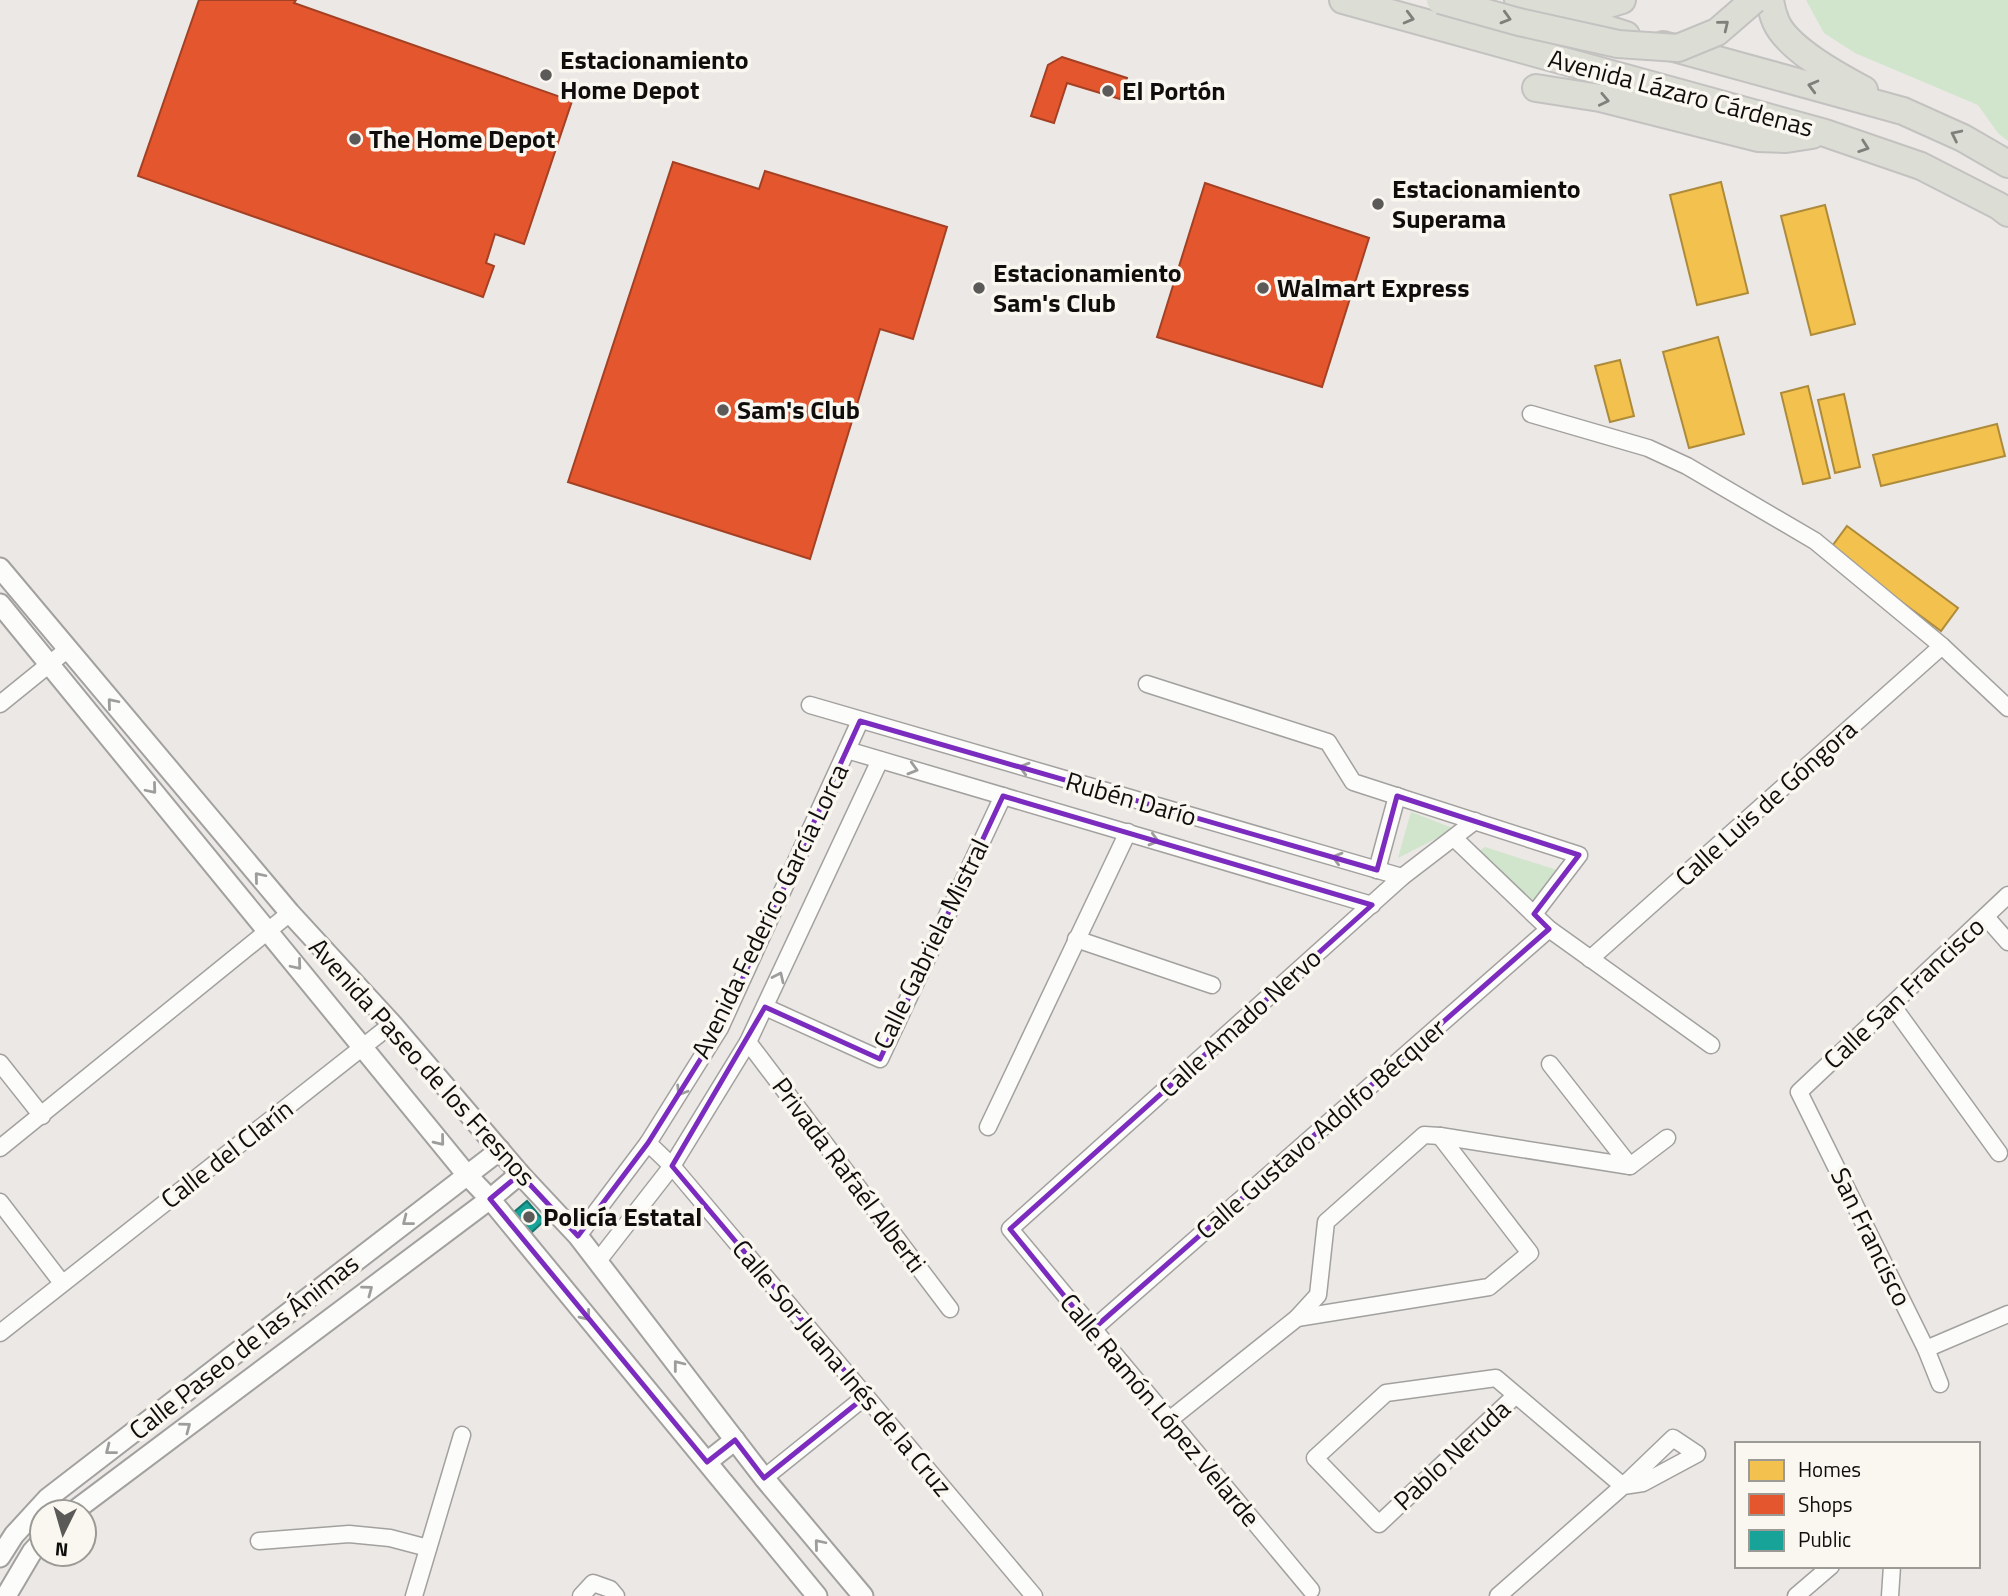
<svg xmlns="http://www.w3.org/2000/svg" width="2008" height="1596" viewBox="0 0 2008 1596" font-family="'Titillium Web',sans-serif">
<rect width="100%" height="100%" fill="#ebe8e5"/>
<g fill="#d0e5cc">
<path d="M1806 0H2008V141L1998 133 1978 105 1855 53 1824 33Z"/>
<path d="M1411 812 1455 829 1398 858Z"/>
<path d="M1485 847 1563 872 1534 905 1475 854Z"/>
</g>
<g fill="#f2c14e" stroke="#ae8b3a" stroke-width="2">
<path d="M1721 182 1748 293 1697 305 1670 195Z"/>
<path d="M1825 205 1855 324 1811 335 1781 216Z"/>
<path d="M1718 337 1744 434 1689 448 1663 352Z"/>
<path d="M1620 360 1634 416 1610 422 1595 366Z"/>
<path d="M1808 386 1830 478 1803 484 1781 393Z"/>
<path d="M1844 394 1860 467 1835 473 1818 400Z"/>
<path d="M1997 424 2005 456 1881 486 1873 455Z"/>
<path d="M1847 526 1958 608 1941 631 1830 549Z"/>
</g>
<g fill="#e4572e" stroke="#a44124" stroke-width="2">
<path d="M199 0H296L294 3 572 101 524 244 495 234 486 263 494 266 483 297 138 176Z"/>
<path d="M1062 57 1127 78 1120 99 1067 83 1054 123 1031 116 1048 65Z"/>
<path d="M673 162 759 189 765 171 947 227 913 339 880 329 810 559 568 482Z"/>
<path d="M1205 183 1369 238 1322 387 1157 337Z"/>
</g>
<path fill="#17a398" stroke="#15766e" stroke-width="2" d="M527 1201 544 1221 531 1233 514 1212Z"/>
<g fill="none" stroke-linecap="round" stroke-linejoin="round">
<defs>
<g id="minor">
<path d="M1531 414 1648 448 1687 466 1815 541 1942 646 2008 708"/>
<path d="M1147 684 1328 742 1353 782 1579 855 1534 914"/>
<path d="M0 704 68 649"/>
<path d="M810 705 1402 877"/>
<path d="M847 750 1372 905"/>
<path d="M1454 838 1549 929 1711 1045"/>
<path d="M1377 870 1397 796"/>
<path d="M1986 917 2008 942"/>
<path d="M1076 939 1212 985"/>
<path d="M1590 959 1942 646"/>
<path d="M1892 1005 1999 1153"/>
<path d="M765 1007 880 1059 1003 796"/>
<path d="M748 1042 950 1309"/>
<path d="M0 1063 42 1116"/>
<path d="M1550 1064 1630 1166"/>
<path d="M988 1127 1128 832"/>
<path d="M648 1143 672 1166 1034 1596"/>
<path d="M0 1148 290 913"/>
<path d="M0 1202 62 1283"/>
<path d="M578 1236 648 1143 720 1028 860 721"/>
<path d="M598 1261 672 1166 748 1042 880 760"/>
<path d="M1297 1318 1489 1287 1530 1253 1440 1136"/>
<path d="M1092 1330 1549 929"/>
<path d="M0 1333 392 1024"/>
<path d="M1926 1349 2008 1314"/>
<path d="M1940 1384 1926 1349 1799 1092 2008 895"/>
<path d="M1168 1421 1297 1318 1318 1295 1326 1222 1424 1135 1440 1136 1630 1166 1667 1138"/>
<path d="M764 1478 866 1396"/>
<path d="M259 1541 349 1534 390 1538 428 1548"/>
<path d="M1311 1590 1010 1229 1402 877 1475 821"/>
<path d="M414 1596 462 1435"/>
<path d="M581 1596 593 1583 610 1589 616 1596"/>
<path d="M1498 1596 1623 1486 1673 1438 1697 1454 1643 1483 1623 1486 1496 1378 1386 1393 1315 1458 1379 1524 1516 1395"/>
<path d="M1796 1596 1831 1566"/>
<path d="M1890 1596 1892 1566"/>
</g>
<g id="tertiary">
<path d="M0 568 290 913 392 1024 520 1174 578 1236 764 1478 863 1596"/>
<path d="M0 604 467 1175 490 1199 817 1596"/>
<path d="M707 1462 735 1440"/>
<path d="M73 1512 490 1199 520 1174"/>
<path d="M0 1557 14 1535 48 1498 500 1150"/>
<path d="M6 1596 32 1552 42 1541"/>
</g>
<g id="trunk">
<path d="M1343 0 1825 133 1921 166 1999 206 2008 213"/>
<path d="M1518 0 1626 35"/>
<path d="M1562 0 1609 4 1622 0"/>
<path d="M1770 0C1771 7 1773 15 1776 22 1788 49 1838 76 1864 90"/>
<path d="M1663 45 1903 111 1963 138 2008 164"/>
<path d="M1536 88 1600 98 1758 138 1786 139 1812 135"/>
</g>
</defs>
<use href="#minor" stroke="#a3a19f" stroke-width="19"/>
<use href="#tertiary" stroke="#a3a19f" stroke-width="23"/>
<use href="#trunk" stroke="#c3c2c0" stroke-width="30"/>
<use href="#minor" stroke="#fcfcfb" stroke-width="16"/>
<use href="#tertiary" stroke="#fcfcfb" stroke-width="19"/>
<use href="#trunk" stroke="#dcded6" stroke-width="26"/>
<defs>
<path id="trunk-bridge" d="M1440 0 1519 22 1618 44 1678 48 1717 32 1754 0"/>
</defs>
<use href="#trunk-bridge" stroke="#c3c2c0" stroke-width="30" stroke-linecap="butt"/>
<use href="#trunk-bridge" stroke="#dcded6" stroke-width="26"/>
</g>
<defs><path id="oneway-chevron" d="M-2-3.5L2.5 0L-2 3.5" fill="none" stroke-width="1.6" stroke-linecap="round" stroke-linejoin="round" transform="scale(1.75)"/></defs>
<g stroke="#80807b">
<use href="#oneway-chevron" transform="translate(1409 18) rotate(15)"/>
<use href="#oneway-chevron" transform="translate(1506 18) rotate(16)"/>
<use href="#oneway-chevron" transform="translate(1724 25) rotate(-39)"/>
<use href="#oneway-chevron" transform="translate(1813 86) rotate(-165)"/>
<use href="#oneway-chevron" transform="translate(1604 100) rotate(12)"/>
<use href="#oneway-chevron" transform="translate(1956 135) rotate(-154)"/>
<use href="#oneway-chevron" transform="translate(1864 147) rotate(19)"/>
</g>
<g stroke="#9d9d9b">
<use href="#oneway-chevron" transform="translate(112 703) rotate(-130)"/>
<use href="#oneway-chevron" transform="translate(1024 768) rotate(-164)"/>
<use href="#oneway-chevron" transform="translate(913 769) rotate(16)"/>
<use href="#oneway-chevron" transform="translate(152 789) rotate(50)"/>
<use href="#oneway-chevron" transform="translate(1154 840) rotate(16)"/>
<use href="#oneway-chevron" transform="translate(1337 858) rotate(-164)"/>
<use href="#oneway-chevron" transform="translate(259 877) rotate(-130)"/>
<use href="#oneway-chevron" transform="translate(297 965) rotate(50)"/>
<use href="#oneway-chevron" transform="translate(779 977) rotate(-65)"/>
<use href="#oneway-chevron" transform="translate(681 1091) rotate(122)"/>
<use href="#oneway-chevron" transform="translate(440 1141) rotate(51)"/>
<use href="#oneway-chevron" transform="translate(407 1221) rotate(142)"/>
<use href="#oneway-chevron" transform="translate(368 1290) rotate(-37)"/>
<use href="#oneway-chevron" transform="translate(586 1316) rotate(51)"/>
<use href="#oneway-chevron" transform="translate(678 1365) rotate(-128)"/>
<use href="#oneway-chevron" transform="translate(186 1427) rotate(-37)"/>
<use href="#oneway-chevron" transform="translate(110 1450) rotate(142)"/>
<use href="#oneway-chevron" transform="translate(819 1544) rotate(-130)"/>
</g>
<path fill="none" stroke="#7b2cbf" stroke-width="5" stroke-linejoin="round" d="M860 721 1377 870 1397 796 1579 855 1534 914 1549 929 1092 1330 1010 1229 1372 905 1003 796 880 1059 765 1007 672 1166 866 1396 764 1478 735 1440 707 1462 490 1199 520 1174 578 1236 648 1143 720 1028Z"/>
<g fill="#5c5a58" stroke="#faf7f1" stroke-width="2.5">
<circle cx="546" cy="75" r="7"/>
<circle cx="1108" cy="91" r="7"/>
<circle cx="355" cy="139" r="7"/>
<circle cx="1378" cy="204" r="7"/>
<circle cx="979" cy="288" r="7"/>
<circle cx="1263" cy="288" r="7"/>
<circle cx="723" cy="410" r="7"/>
<circle cx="529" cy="1217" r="7"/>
</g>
<g text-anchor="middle" stroke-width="7" stroke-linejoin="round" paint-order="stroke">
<g font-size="26" font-weight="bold" fill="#0f0e0c" stroke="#faf7f1" text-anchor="start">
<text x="560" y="69">Estacionamiento<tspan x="560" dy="30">Home Depot</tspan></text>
<text x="1122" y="100">El Portón</text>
<text x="369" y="148">The Home Depot</text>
<text x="1392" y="198">Estacionamiento<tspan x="1392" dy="30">Superama</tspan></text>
<text x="993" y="282">Estacionamiento<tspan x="993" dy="30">Sam's Club</tspan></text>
<text x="1277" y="297">Walmart Express</text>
<text x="737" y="419">Sam's Club</text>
<text x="543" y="1226">Policía Estatal</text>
</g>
<g font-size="26" fill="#0f0e0c" stroke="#faf7f1">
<text transform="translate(1681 93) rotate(15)" y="9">Avenida Lázaro Cárdenas</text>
<text transform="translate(1131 799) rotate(16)" y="9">Rubén Darío</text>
<text transform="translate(1766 803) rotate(-42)" y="9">Calle Luis de Góngora</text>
<text transform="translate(770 911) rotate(-64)" y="9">Avenida Federico García Lorca</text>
<text transform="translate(931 944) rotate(-64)" y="9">Calle Gabriela Mistral</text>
<text transform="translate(1904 993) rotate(-43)" y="9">Calle San Francisco</text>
<text transform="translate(1240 1023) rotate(-42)" y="9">Calle Amado Nervo</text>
<text transform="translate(422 1062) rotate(48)" y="9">Avenida Paseo de los Fresnos</text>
<text transform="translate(1321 1129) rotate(-41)" y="9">Calle Gustavo Adolfo Bécquer</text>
<text transform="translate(227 1154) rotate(-38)" y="9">Calle del Clarín</text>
<text transform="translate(849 1175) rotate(53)" y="9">Privada Rafaél Alberti</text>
<text transform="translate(1871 1237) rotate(64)" y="9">San Francisco</text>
<text transform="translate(244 1347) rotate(-38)" y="9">Calle Paseo de las Ánimas</text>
<text transform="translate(842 1368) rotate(50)" y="9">Calle Sor Juana Inés de la Cruz</text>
<text transform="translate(1160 1410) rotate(50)" y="9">Calle Ramón López Velarde</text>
<text transform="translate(1452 1455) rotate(-43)" y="9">Pablo Neruda</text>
</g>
</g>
<rect x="1735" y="1442" width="245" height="126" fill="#faf7f1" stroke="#9c9a95" stroke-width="2"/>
<rect x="1749" y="1460" width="35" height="21" fill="#f2c14e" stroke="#9c9a95" stroke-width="2"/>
<text x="1798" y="1477" font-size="21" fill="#0f0e0c">Homes</text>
<rect x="1749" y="1494" width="35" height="21" fill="#e4572e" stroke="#9c9a95" stroke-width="2"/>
<text x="1798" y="1512" font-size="21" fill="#0f0e0c">Shops</text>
<rect x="1749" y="1530" width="35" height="21" fill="#17a398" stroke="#9c9a95" stroke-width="2"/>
<text x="1798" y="1547" font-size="21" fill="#0f0e0c">Public</text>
<g transform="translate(63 1533) rotate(185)"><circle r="33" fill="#faf7f1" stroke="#9c9a95" stroke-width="2"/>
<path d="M0-5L12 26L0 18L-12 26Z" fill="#5c5a58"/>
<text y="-10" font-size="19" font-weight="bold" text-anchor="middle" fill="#0f0e0c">N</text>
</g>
</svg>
